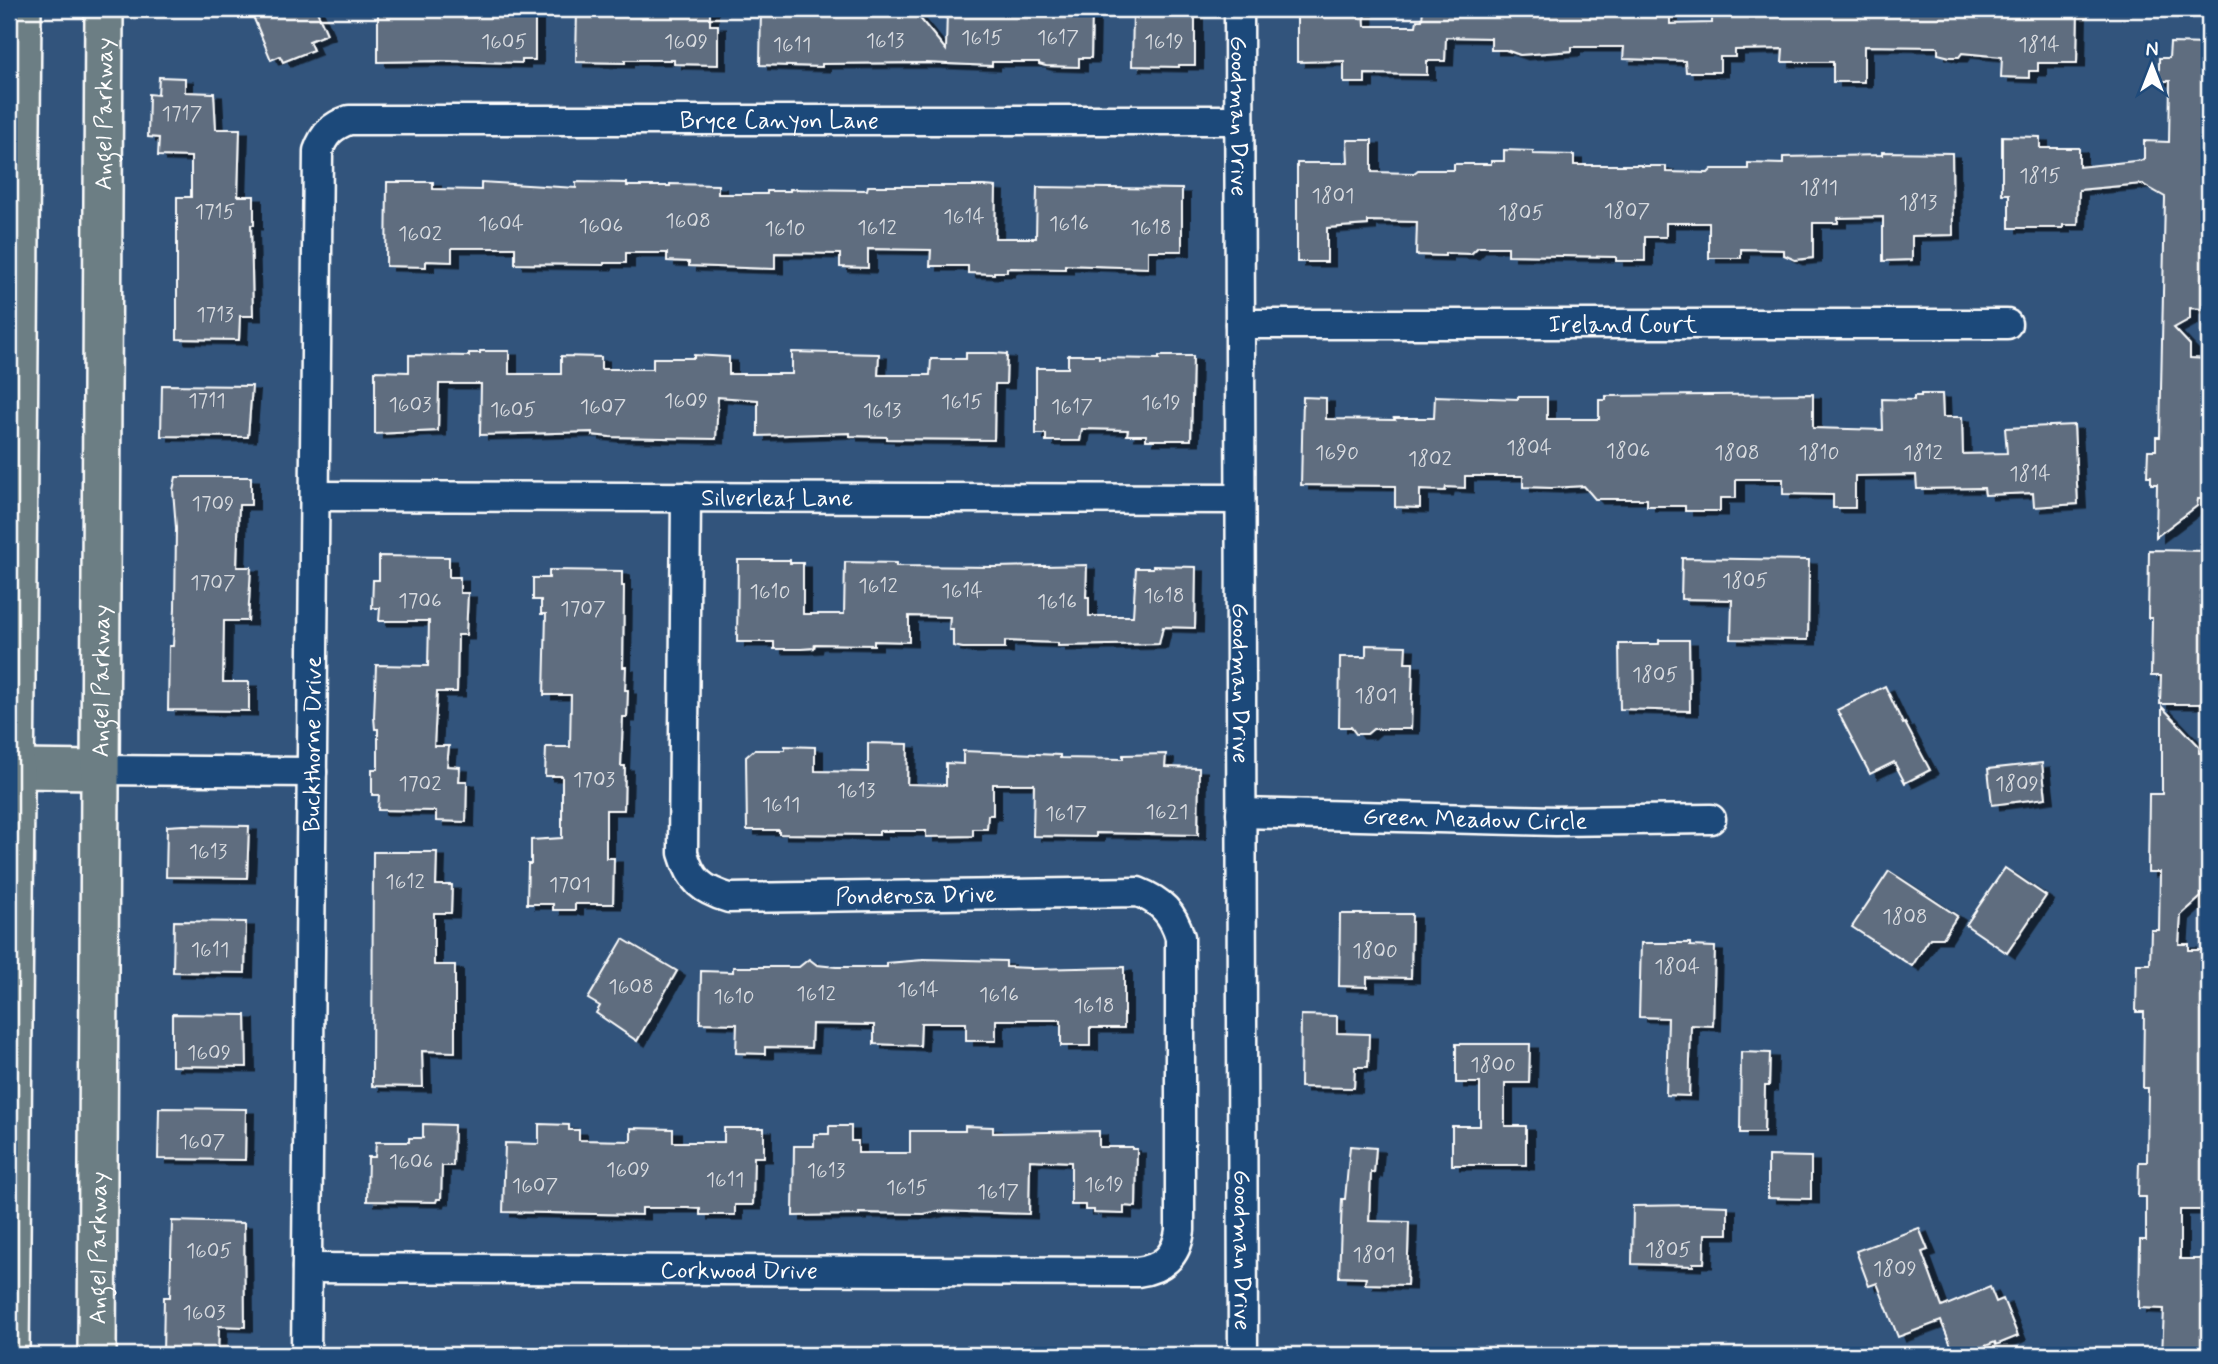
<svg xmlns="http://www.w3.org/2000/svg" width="2218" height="1364" viewBox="0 0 2218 1364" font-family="Mynerve,sans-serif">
<defs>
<filter id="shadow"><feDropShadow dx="8" dy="4.5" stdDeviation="0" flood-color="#0009"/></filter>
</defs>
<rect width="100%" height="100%" fill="#32547c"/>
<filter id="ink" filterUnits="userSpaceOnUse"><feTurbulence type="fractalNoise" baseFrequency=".0143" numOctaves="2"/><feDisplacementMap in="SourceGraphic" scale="14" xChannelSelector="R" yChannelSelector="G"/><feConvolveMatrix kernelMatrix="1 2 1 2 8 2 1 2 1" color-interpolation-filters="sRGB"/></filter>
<g filter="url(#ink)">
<g fill="#5f6d7f" stroke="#fff" stroke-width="2" filter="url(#shadow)">
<path d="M250 9H316L327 34 309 41 313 50 283 62 280 56 271 60Z"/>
<path d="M378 9H535V60H522V63L442 61 378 62Z"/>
<path d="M577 9H710V25H718V65L674 64V60H625V63L576 62Z"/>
<path d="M761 9H884V11H914L946 50 947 9H1092L1091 58H1079V67L1046 66 1039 64V62H992V66L925 63 822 64V67L760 65Z"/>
<path d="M1133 9H1163V13L1195 14V65H1179V67L1132 66Z"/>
<path d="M1297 9H1364L1365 26H1416L1417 20H1422L1423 9H1670V24L1712 23V9H2078L2077 63H2038V71H2029V78L2001 77 2002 57 1962 53 1959 57H1950L1938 54V47L1864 46V82H1833V62H1782L1783 49 1735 50V57H1720V72H1686L1685 61 1623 59 1624 47H1572V51L1520 55 1506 50H1491V38L1446 37 1445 61H1427V75L1365 74V83H1344V61L1297 62Z"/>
<path d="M2170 43 2209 44V301H2204L2203 309 2190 308V319L2174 328 2190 345V358L2209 359V499H2198L2197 506 2156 537 2157 484H2151V476H2147L2148 450H2156V437H2160L2165 197 2142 184 2079 190 2078 225H2063V228H2009V194H2002V136L2040 137V148H2079V167L2144 160V141L2169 142 2170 81H2159V58H2169Z"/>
<path d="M159 77 185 78V92L214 93 216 129H240L238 196H254V225H251L253 316H240L239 340 177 339V197H191V157L158 156 159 138 148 137 149 94 158 95Z"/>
<path d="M1347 140H1372V172L1414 173 1418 170H1454V164H1491V161H1504V150L1533 151V154L1574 155V165H1642V166H1666V172L1708 173 1712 169H1748V163L1783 164V157L1882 155V152L1952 153 1953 235 1912 236V260L1883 261V217L1838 218V223H1813V258L1795 260 1784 255V250L1741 249V258H1709V223H1666V237H1645V261H1616V257L1508 255V247H1478L1471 254 1445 253V256L1416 255 1417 222 1368 221V225L1327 228V262H1297V163H1348Z"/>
<path d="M387 182H433V189L481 190V182L576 188V182L627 183V186H670V184L718 185V194H767V191H790V189L867 190 868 186H984L996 187 995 238H1036L1037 187 1182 189V251H1148V268L1065 265V269L1007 268V272H994V274L968 273V266H930L931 250 868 249V268L840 267V254L775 253V269L689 266V262L667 261V253H626V263H604V265L515 264V248H452V262L426 261V267L386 266Z"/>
<path d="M480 351H509V374H561V356L601 357V369H653V358H694V355L729 357V374H792V352L879 354 878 375H930L931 359H966V353H994L1007 354 1006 384H995L994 440 887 439V437L850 436V433L758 436V400L718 397 716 439 610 437 592 435V432L480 435 481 384H439L438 431 375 434V371L409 372V355L469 356V353H480Z"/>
<path d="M1068 355H1099V358L1159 359V356H1193L1191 440H1146V435H1127L1128 430 1082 429 1080 441H1046V434H1036V368H1068Z"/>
<path d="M162 385 252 386 248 437 161 436Z"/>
<path d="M1813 394V428L1883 430 1882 399 1914 400V396H1921V394H1942L1943 417H1962L1963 454 2007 453 2005 428 2074 425 2078 504 2034 507 2033 493 1985 495 1984 488 1917 489 1916 475 1855 476V508H1833V495L1783 494V479H1736V498H1720V511H1685V506H1647V499H1595L1584 486 1552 488 1523 487V476H1465V488L1446 487 1445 491 1420 490V508L1395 507V486L1301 485 1303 397 1326 398V419L1395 420 1394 418H1434L1435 396 1518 399V397H1547V419H1599V400H1606V396Z"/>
<path d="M176 477H251V505H239L237 567H251L248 621H224L223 682H249V711L168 710 169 646H173L175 609 176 528 173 490Z"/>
<path d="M2149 550 2209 551V697H2202V704H2160L2161 676H2151L2152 618H2148Z"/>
<path d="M379 556 449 557V577H460V593H468L466 635H458L457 692H437L434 746H449L447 766 460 767 459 781H467L466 822 436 821V811L378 810 379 795H372V769H378V729H375L374 717 376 665 428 666 429 621H379L380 608H372L373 580H379Z"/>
<path d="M1682 558 1809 560 1808 640 1731 639 1732 600 1681 599Z"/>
<path d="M738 560H790V563H803V614H844L845 562 896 563V566L995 567 1087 565 1086 597H1089V616H1133L1136 568H1153V566L1196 567 1195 628 1163 627 1159 644 1058 646V643L1005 641V648H963L953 646V630H949L950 617 909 616V642L874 641V645L815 644 814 648 801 649H774V642H737Z"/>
<path d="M549 570 622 571V586H624L623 667H626L625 690H628L627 717H623L621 766H625L624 810H606V858H614L613 904H575V910H553V904H527L528 864H531V840L562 838V776H545L546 747H570L571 695H544L546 614H541V600H533V578H549Z"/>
<path d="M1659 640H1689L1690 711 1620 709 1619 644H1659Z"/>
<path d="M1366 645 1406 646 1405 663H1413L1411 729H1373L1367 734H1356L1351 727H1339L1340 657H1366Z"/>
<path d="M1885 686 1903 724 1905 723 1930 770 1905 783 1894 762 1870 774 1837 710Z"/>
<path d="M2162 707 2199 746V753H2209V894H2201V897L2181 915 2179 944H2189V950H2209V1210H2180V1259H2209V1355H2162L2164 1309 2139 1308 2140 1240H2146V1197H2138L2139 1162H2147L2148 1088H2143L2144 1012H2136L2137 964H2150L2151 930H2159L2160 872H2148L2149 794H2162Z"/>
<path d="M868 743 908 744 907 784 946 785V763L963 764V751L1060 755V758L1123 759V755L1166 754 1165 767 1199 768 1198 835 1096 833V837L1033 836 1034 784H993V815H988L987 829H973V836L926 837V831H879V835L779 834V830H747L746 757 754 750H785V746L815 747V771L868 772Z"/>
<path d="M2042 763 2046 798 1992 805 1988 769Z"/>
<path d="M184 825 249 826 247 878 166 877 167 826Z"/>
<path d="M373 852H437L436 885H452L451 913H434V965H455V1052L422 1051 423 1087 372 1086Z"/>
<path d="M2005 868 2046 896 2007 953 1966 925Z"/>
<path d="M1889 871 1957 916 1943 938H1930L1912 966 1852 927Z"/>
<path d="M1340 914H1412L1411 978 1367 977V987L1339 986Z"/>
<path d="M174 921 246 922 245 973 173 972Z"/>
<path d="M623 939 677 971 637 1041 596 1013 600 1006 588 999Z"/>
<path d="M1641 943H1690V946L1715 947 1713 1026 1691 1025 1689 1096 1666 1095 1668 1018 1639 1017Z"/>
<path d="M809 959 817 965 836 967H887V963L923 960V959L1006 961V967L1031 968V969L1124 967V1028H1090V1046H1061V1020H996V1041H966V1023H921L920 1046 874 1044V1025L812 1024 811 1048 765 1047V1054L736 1053 737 1024 700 1023 701 971 733 972V967H799Z"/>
<path d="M172 1014 246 1015 247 1067 172 1066Z"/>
<path d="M1301 1015 1337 1016V1033L1369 1034 1368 1067H1355L1354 1088 1300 1087Z"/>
<path d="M1456 1044H1530L1529 1083H1505V1126H1526V1165H1452V1126H1480V1083H1456Z"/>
<path d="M1741 1052 1770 1053 1769 1086H1765L1764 1133H1740Z"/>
<path d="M159 1108 246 1109 245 1160 158 1159Z"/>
<path d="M423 1124 454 1125 453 1166H442L441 1199H437L436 1202 367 1201 368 1157H375L376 1142H409V1138H423Z"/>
<path d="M539 1124 569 1125V1130H579V1140L631 1141V1128L673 1129V1142H724V1128H764V1157H754L753 1205H735V1215H700V1209L689 1208H642V1215L503 1212 505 1143 539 1144Z"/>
<path d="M829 1126H851V1141H858V1153H910V1131H965V1126L993 1127V1133L1099 1131V1147H1132V1149H1137L1136 1207 1124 1206V1214L1094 1213V1210H1085V1205H1071V1162L1030 1160 1029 1214 938 1211 924 1214 859 1213V1215L793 1216 794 1146H814V1134H829Z"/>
<path d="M1350 1146 1376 1148 1374 1173 1371 1172 1369 1221 1409 1222 1407 1285 1365 1284 1366 1278 1339 1277 1342 1199H1345Z"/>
<path d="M1768 1156 1811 1157V1199L1768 1198Z"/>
<path d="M1697 1205 1728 1206V1234H1705L1704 1263H1693V1266L1632 1264 1633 1206Z"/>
<path d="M172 1221 244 1223 245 1327 219 1326 218 1355H163L164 1297H170Z"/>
<path d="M1919 1228 1928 1250 1922 1252 1942 1307 1990 1287 1996 1302 2003 1299 2018 1336 1996 1345 1995 1342 1963 1355H1955L1941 1321 1898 1337 1877 1283 1869 1286 1856 1251Z"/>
</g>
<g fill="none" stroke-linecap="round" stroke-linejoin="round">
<defs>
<g id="minor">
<path id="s1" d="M1239 9 1243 1355"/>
<path id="s2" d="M1240 324H2007"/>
<path id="s3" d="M315 496 1240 499"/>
<path d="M99 770 312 772"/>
<path id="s4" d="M1241 813 1556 821 1711 819"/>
<path id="s5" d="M307 1268 1137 1272C1162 1269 1177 1256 1180 1230V937C1173 913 1161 901 1138 892L729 898C702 890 691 881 683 853L686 497"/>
<path id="s6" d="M306 1355 318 151C324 134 332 126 349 120H1239"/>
</g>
<g id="major">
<path d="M17 769 99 770"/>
<path d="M10 1355 22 9"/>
<path id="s7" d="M97 1355 104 9"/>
</g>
</defs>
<use href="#minor" stroke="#fff" stroke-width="33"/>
<use href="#major" stroke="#fff" stroke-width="42"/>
<use href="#minor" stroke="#1f4a7a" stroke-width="28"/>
<use href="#major" stroke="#6c7e84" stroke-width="37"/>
</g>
</g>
<g text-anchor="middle" stroke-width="7" stroke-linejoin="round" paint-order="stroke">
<g font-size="21" fill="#d7dadf">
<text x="982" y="44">1615</text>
<text x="1058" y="44">1617</text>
<text x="885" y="47">1613</text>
<text x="504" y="48">1605</text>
<text x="686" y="48">1609</text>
<text x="1164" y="48">1619</text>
<text x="792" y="51">1611</text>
<text x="2039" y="51">1814</text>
<text x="182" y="120">1717</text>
<text x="2040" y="182">1815</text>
<text x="1819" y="194">1811</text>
<text x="1333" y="202">1801</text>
<text x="1918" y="209">1813</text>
<text x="1627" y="217">1807</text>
<text x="215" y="218">1715</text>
<text x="1521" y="219">1805</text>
<text x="964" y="223">1614</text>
<text x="688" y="227">1608</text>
<text x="501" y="230">1604</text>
<text x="1069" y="230">1616</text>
<text x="601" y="232">1606</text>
<text x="877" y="234">1612</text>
<text x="1151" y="234">1618</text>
<text x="785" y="235">1610</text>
<text x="420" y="240">1602</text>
<text x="215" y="321">1713</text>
<text x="207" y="407">1711</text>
<text x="686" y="407">1609</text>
<text x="962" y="408">1615</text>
<text x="1161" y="409">1619</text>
<text x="410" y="411">1603</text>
<text x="603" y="413">1607</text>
<text x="1072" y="413">1617</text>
<text x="513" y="416">1605</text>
<text x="882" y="417">1613</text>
<text x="1529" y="454">1804</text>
<text x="1628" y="457">1806</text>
<text x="1337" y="459">1690</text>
<text x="1737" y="459">1808</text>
<text x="1819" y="459">1810</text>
<text x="1923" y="459">1812</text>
<text x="1430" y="465">1802</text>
<text x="2030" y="480">1814</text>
<text x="213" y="510">1709</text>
<text x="1745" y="587">1805</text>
<text x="213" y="589">1707</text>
<text x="878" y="592">1612</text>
<text x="962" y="597">1614</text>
<text x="770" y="598">1610</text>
<text x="1164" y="602">1618</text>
<text x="420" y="607">1706</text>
<text x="1057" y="608">1616</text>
<text x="583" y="615">1707</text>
<text x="1655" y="681">1805</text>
<text x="1376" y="702">1801</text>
<text x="594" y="786">1703</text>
<text x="420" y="790">1702</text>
<text x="2017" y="790">1809</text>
<text x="856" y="797">1613</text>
<text x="781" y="811">1611</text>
<text x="1167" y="818">1621</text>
<text x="1066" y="820">1617</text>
<text x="208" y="858">1613</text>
<text x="405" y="888">1612</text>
<text x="570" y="891">1701</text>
<text x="1905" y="923">1808</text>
<text x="210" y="956">1611</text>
<text x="1375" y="957">1800</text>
<text x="1677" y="973">1804</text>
<text x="631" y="993">1608</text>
<text x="918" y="996">1614</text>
<text x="816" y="1000">1612</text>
<text x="999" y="1001">1616</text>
<text x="734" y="1003">1610</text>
<text x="1094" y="1012">1618</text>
<text x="209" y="1059">1609</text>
<text x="1493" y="1071">1800</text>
<text x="202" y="1148">1607</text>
<text x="411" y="1168">1606</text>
<text x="628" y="1176">1609</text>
<text x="826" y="1177">1613</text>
<text x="725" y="1186">1611</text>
<text x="1104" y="1191">1619</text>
<text x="535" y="1192">1607</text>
<text x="907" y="1194">1615</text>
<text x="998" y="1198">1617</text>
<text x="1668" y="1256">1805</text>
<text x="209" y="1257">1605</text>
<text x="1374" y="1261">1801</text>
<text x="1895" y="1275">1809</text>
<text x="204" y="1319">1603</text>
</g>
<g font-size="24" fill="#fff" stroke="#1f4a7a">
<text dy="8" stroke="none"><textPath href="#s7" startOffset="1241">Angel Parkway</textPath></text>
<text dy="8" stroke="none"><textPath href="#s1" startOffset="107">Goodman Drive</textPath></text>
<text dy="8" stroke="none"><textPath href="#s6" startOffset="1680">Bryce Canyon Lane</textPath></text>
<text dy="8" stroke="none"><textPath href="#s2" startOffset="383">Ireland Court</textPath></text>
<text dy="8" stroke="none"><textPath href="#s3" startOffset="462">Silverleaf Lane</textPath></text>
<text dy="8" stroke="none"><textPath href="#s7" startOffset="674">Angel Parkway</textPath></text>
<text dy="8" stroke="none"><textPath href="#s1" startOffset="674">Goodman Drive</textPath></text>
<text dy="8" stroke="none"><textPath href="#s6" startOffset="611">Buckthorne Drive</textPath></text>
<text dy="8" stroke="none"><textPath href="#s4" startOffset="234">Green Meadow Circle</textPath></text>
<text transform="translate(916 895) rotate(-1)" y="8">Ponderosa Drive</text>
<text dy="8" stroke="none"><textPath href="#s7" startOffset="107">Angel Parkway</textPath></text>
<text dy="8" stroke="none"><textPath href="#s1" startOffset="1241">Goodman Drive</textPath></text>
<text dy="8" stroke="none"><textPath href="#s5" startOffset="432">Corkwood Drive</textPath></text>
</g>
</g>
<rect width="2218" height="1364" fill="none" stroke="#1f4a7a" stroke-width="35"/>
<rect x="18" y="18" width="2183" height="1329" fill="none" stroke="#fff" stroke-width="2.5" filter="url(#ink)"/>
<g transform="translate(2152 66)" stroke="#1f4a7a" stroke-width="5" paint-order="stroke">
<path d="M0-5L12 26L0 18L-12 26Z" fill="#ffffff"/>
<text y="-10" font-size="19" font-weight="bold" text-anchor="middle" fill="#ffffff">N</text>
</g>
</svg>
